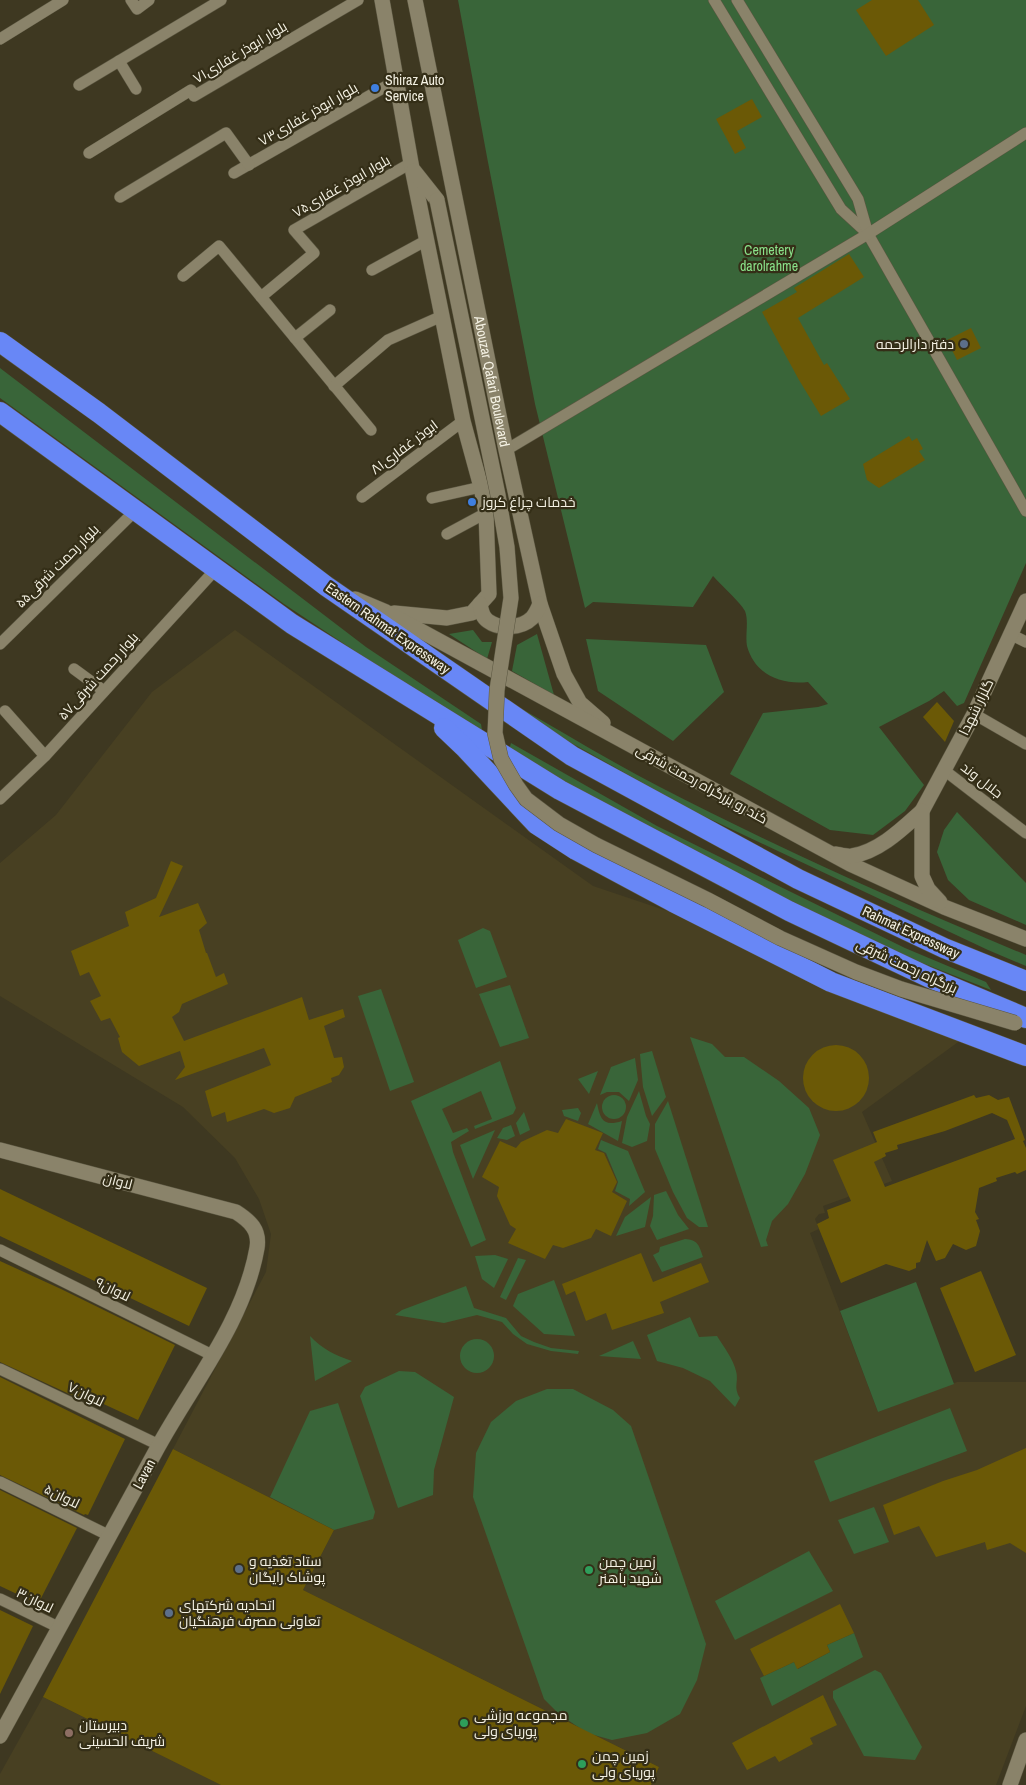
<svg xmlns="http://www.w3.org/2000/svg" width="1026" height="1785" viewBox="0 0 1026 1785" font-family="'Archivo Narrow',Cairo,sans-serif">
<rect width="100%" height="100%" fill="#3e3821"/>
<g fill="#484022">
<path d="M235 630 593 886 736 934 976 1029 862 1112 892 1181 823 1206 825 1213 819 1214 815 1219 819 1229 810 1233 878 1412 957 1382H1026V1706L996 1785H651L659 1767 303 1590 334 1530 173 1449 266 1272 271 1234 259 1199 235 1158 183 1107 0 996V863L56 815 152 692Z"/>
<path d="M43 1697 187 1768 221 1785H0V1774Z"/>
</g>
<g fill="#396539">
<path d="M458 0H1026V563L964 703 957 706 944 691 929 701 879 727 924 785 905 811 873 835 830 830 730 774 763 713 818 707 828 704 808 682C781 685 755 675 747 646 745 636 749 621 745 611 741 603 720 584 713 576L693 607 593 602 585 608 535 404 487 157Z"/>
<path d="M0 368 366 647 481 724 483 736 284 604 0 398Z"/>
<path d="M473 630 482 642H492L487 659 449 634Z"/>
<path d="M537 634 554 695 512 671 517 645Z"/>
<path d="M586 639 706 645 724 692 673 741 598 691Z"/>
<path d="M510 702C559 730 608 760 658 786 778 848 901 903 1026 955V966L988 950 693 811 541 726Z"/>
<path d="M511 743 657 826 905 948 986 982 991 990 884 948 624 818 509 750Z"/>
<path d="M957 812 1026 883V925L969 900 948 880 937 852 944 830Z"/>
<path d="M483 928 490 931 507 977 476 988 458 940Z"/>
<path d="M510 985 529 1038 500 1047 479 994Z"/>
<path d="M381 989 414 1082 390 1091 358 996Z"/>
<path d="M690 1037 712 1044 725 1057H744L779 1081 809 1108 820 1135 805 1174 788 1204 772 1221 766 1240 768 1246 761 1247Z"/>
<path d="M652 1051 666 1097 652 1116 643 1087 640 1054Z"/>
<path d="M635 1058 638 1080 629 1101 619 1092H607L600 1095 611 1067Z"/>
<path d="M500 1061 516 1108 513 1114 475 1129 474 1126 492 1119 481 1091 442 1109 453 1133 467 1128 469 1131 451 1142 453 1152 486 1240 471 1247 411 1101Z"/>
<path d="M598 1071 589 1094 578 1079Z"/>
<path d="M639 1091 646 1116 650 1124 647 1141 632 1147 622 1143 627 1117Z"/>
<circle cx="614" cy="1107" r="12"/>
<path d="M668 1101 708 1227H699L687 1218 673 1192 655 1149V1124Z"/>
<path d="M597 1103C600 1120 604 1127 622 1121L618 1141 588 1124Z"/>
<path d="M578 1108 581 1113 578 1121 564 1116 562 1110Z"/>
<path d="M524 1112 530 1130 520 1135 516 1123Z"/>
<path d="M511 1125 515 1136 507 1140 497 1138 503 1128Z"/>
<path d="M495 1130 473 1179 460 1145Z"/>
<path d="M601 1140 628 1151 645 1192 629 1206 630 1199 615 1191 618 1182 606 1153 598 1149Z"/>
<path d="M666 1191 678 1215 689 1229 657 1240 650 1226 653 1216 654 1195Z"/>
<path d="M651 1197 645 1227 616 1236 625 1217Z"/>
<path d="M685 1239C698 1240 699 1245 703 1257L662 1272 653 1255 659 1252 660 1247Z"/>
<path d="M495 1255 508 1259 494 1288 482 1279 475 1256Z"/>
<path d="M518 1258 526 1260 506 1300 500 1297Z"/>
<path d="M554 1280 575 1336 544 1334 513 1306 518 1294Z"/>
<path d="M916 1282 954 1384 878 1412 840 1311Z"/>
<path d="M466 1286 474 1308 506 1318 521 1336 534 1342 551 1348 579 1351 578 1354 551 1351 527 1344 513 1334 502 1322 477 1315 444 1323 395 1315 402 1310Z"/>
<path d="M690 1317 699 1337 717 1336C724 1347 733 1359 736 1371 739 1382 733 1387 740 1398L735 1407 710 1381 683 1368 657 1361 647 1335Z"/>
<path d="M310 1336C322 1349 335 1355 352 1361L315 1381Z"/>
<circle cx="477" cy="1356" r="17"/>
<path d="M633 1341 641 1359 599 1356Z"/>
<path d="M399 1371 415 1372 454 1397 434 1470 433 1495 398 1508 360 1396 365 1387Z"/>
<path d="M547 1389H573L613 1410 631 1426 706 1644 697 1680 680 1714 647 1733 612 1740 587 1733 559 1714 544 1699 473 1497 476 1453 491 1422 516 1401Z"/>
<path d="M338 1403 375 1512 373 1519 334 1530 270 1497 310 1411Z"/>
<path d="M950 1408 967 1451 830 1502 814 1461Z"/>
<path d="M874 1507 889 1542 854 1554 838 1520Z"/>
<path d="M809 1551 833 1591 735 1640 715 1601Z"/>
<path d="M854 1633 863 1657 772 1706 760 1678 794 1662 798 1669 830 1652 827 1645Z"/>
<path d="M875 1670 881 1673 922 1747 915 1760 864 1756 833 1698V1691Z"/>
</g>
<g fill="#6b5906" fill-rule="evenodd">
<path d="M872 0H918L934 25 886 56 856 10Z"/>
<path d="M752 99 762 117 737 131 746 148 735 154 716 119Z"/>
<path d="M849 254 864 277 798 318 824 365 827 363 850 399 821 416 799 380 762 312 797 292 794 288Z"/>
<path d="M971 328 981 348 957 360 947 340Z"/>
<path d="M909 436 912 441 917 438 923 449 919 451 925 460 879 488 867 480 863 464Z"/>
<path d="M937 702 954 721 945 742 923 717Z"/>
<path d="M171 861 183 866 159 917 198 903 207 923 199 930 206 953H207L216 977 224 973 228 984 182 1004 179 1012 172 1017 184 1041 302 997 309 1020 343 1009 345 1017 324 1026 334 1058 342 1057 344 1067 339 1075 331 1078 332 1082 295 1097 290 1108 274 1113 264 1109 227 1122 225 1112 212 1117 205 1091 271 1065 264 1048 175 1080 185 1067 180 1051 139 1066 122 1052 118 1038 120 1037 110 1018 101 1021 90 1001 101 996 89 972 80 976 71 951 129 926 125 912 156 898Z"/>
<circle cx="836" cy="1078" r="33"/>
<path d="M974 1095 976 1098 989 1095 998 1100 1009 1097 1025 1140 1023 1141 1026 1148V1170L1017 1174 1015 1172 996 1178 997 1181 979 1188 975 1212 979 1219 976 1220 980 1231 976 1246 966 1250 953 1244 945 1258 936 1261 927 1240 920 1262 916 1263V1268L909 1271 886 1264 841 1283 817 1224 829 1218 827 1210 851 1201 833 1160 877 1142 873 1132ZM992 1113 1007 1120 1015 1139 885 1187 874 1162 886 1156 885 1153 898 1149 897 1145 945 1131Z"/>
<path d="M566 1119 603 1133 595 1150 604 1153 617 1182 612 1192 627 1201 611 1236 596 1229 591 1238 563 1248 553 1245 545 1259 508 1243 516 1229 510 1225 497 1196 499 1187 482 1177 500 1141 516 1148 521 1142 547 1130 558 1133Z"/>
<path d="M0 1189 207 1288 189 1326 0 1236Z"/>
<path d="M641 1253 653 1282 701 1263 709 1282 660 1302 664 1313 612 1330 606 1313 586 1321 575 1291 566 1295 562 1284Z"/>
<path d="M0 1261 61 1289 175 1345 138 1420 80 1393 78 1398 0 1362Z"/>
<path d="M981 1271 1016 1355 975 1372 940 1288Z"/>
<path d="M0 1377 125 1439 88 1515 85 1514 84 1515 0 1475Z"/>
<path d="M1026 1448V1553L1010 1543 987 1550 985 1542 936 1557 919 1526 894 1535 883 1505 943 1481 977 1470Z"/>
<path d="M173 1449 334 1530 303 1590 659 1767 651 1785H221L43 1697Z"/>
<path d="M0 1490 77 1528 38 1604 0 1586Z"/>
<path d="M840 1604 854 1633 827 1645 830 1652 797 1669 794 1662 764 1676 750 1649Z"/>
<path d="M0 1610 33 1626 0 1694Z"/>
<path d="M823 1695 837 1725 810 1738 813 1744 779 1762 775 1756 747 1770 732 1743Z"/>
</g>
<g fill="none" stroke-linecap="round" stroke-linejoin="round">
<defs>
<g id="street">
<path d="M131 0 137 9 149 0"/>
<path d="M714 0 841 209 866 232"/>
<path d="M737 0 858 199 868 234 1026 511"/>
<path d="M0 39 63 0"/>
<path d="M119 61 136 89"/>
<path d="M79 85 221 0"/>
<path d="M89 153 191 90 194 96 358 0"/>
<path d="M234 173 397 80"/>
<path d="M120 197 226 133 249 165"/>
<path d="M372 270 427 240"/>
<path d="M183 276 219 246 371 430"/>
<path d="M261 297 314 253 294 230 411 163"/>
<path d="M295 338 330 310"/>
<path d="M334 386 388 340 442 316"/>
<path d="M506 450 868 234 1026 133"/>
<path d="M362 497 463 421"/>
<path d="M432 498 481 487"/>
<path d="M447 534 486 513"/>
<path d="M1012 635 1026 642"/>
<path d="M0 644 135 511"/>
<path d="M74 669 104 691"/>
<path d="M5 711 45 756"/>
<path d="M974 714 1026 744"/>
<path d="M944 770 1026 833"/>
<path d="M0 799 45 756 216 569"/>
<path d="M0 1250 212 1355"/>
<path d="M0 1369 159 1445"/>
<path d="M0 1482 110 1536"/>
<path d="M0 1599 58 1627"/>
</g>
<g id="secondary">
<path d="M382 0 411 163 442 316 463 421 481 487 486 513 489 594 472 613 447 618 394 613"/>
<path id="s1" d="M415 0 506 450 540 604 564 674 580 703 603 723"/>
<path d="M414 171 437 200"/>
<path d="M355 599 386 612 850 864 944 907 1026 939"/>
<path d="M480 604C481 610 482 617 488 621 500 630 522 628 532 618 536 614 538 608 540 604"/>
<path d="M922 811 974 714 1026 601"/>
<path d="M836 854C841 855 848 857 852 856 880 851 902 829 922 811V876L928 889 940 902"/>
<path d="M0 1150 236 1212C250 1221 260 1230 257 1248 244 1322 193 1383 158 1447 105 1543 52 1639 0 1736"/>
<path d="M1010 1785 1026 1740"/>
</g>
<g id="highway">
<path d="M0 342 99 413 326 586 572 756 798 879 944 948 1026 981"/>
<path d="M0 412 292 624 560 790 789 911 928 977 1026 1018"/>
<path d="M444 728 465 748 536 824 576 850 673 902 831 982 1026 1056"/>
</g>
</defs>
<use href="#street" stroke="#5b5641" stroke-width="12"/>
<use href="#secondary" stroke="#5b5641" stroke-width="16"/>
<use href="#highway" stroke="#5b5641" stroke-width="21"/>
<use href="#street" stroke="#8a836a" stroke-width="11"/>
<use href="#secondary" stroke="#8a836a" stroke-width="15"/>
<use href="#highway" stroke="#6887f6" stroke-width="20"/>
<defs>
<path id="secondary-bridge" d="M437 200 498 495 507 547 511 598 497 690 495 733 501 759 516 785 526 799 559 824 596 845 708 900 780 938 856 972 901 989 1015 1023"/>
</defs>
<use href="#secondary-bridge" stroke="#5b5641" stroke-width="16" stroke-linecap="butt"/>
<use href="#secondary-bridge" stroke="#8a836a" stroke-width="15"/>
</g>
<g fill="#3f7fe0" stroke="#342e17" stroke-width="2">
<circle cx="375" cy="88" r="5"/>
<circle cx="472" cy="502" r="5"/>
</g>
<g fill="#5c6f8a" stroke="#342e17" stroke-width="2">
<circle cx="964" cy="344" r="5"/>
<circle cx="239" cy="1569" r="5"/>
<circle cx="169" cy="1613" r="5"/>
</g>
<g fill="#2e9e5b" stroke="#342e17" stroke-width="2">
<circle cx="589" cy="1570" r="5"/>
<circle cx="464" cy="1723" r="5"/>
<circle cx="582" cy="1764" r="5"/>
</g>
<circle fill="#8d6e63" stroke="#342e17" stroke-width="2" cx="69" cy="1733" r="5"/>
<g text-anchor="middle" stroke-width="4.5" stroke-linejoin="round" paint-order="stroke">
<g font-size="14" fill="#f4f1e3" stroke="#342e17">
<text transform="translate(240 52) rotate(-31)" y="5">بلوار ابوذر غفاری۷۱</text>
<text transform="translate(308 114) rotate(-30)" y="5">بلوار ابوذر غفاری۷۳</text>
<text transform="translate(341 186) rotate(-30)" y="5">بلوار ابوذر غفاری۷۵</text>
<text dy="5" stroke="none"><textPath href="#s1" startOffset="389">Abouzar Qafari Boulevard</textPath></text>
<text transform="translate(404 447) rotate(-37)" y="5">۸۱ابوذر غفاری</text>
<text transform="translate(57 566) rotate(-45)" y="5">بلوار رحمت شرقی۵۵</text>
<text transform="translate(388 628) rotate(35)" y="5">Eastern Rahmat Expressway</text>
<text transform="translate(98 676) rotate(-48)" y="5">۵۷بلوار رحمت شرقی</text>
<text transform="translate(976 707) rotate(-64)" y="5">گلزار شهدا</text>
<text transform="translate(982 780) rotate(38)" y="5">جلال وند</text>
<text transform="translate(702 784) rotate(29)" y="5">کند رو بزرگراه رحمت شرقی</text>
<text transform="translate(911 932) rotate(25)" y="5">Rahmat Expressway</text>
<text transform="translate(907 966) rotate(25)" y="5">بزرگراه رحمت شرقی</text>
<text transform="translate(118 1181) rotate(15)" y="5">لاوان</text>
<text transform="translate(113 1289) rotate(26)" y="5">۹لاوان</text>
<text transform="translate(86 1394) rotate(26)" y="5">۷لاوان</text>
<text transform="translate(144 1474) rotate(-62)" y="5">Lavan</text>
<text transform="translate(62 1496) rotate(26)" y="5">۵لاوان</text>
<text transform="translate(35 1600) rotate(26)" y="5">۳لاوان</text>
</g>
<g font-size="14" fill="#f4f1e3" stroke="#342e17" text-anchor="start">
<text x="385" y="85">Shiraz Auto<tspan x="385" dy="16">Service</tspan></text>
<text x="954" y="349" text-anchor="end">دفتر دارالرحمه</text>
<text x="482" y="507">خدمات چراغ کروز</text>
<text x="249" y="1566">ستاد تغذیه و<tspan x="249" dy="16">پوشاک رایگان</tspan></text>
<text x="599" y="1567">زمین چمن<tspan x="599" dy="16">شهید باهنر</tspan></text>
<text x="179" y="1610">اتحادیه شرکتهای<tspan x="179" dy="16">تعاونی مصرف فرهنگیان</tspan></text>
<text x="474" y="1720">مجموعه ورزشی<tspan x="474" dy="16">پوریای ولی</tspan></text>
<text x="79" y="1730">دبیرستان<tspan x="79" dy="16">شریف الحسینی</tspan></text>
<text x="592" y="1761">زمین چمن<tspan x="592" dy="16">پوریای ولی</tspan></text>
</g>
<g font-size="14" fill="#8ae28a" stroke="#342e17">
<text x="769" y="255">Cemetery<tspan x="769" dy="16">darolrahme</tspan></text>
</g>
</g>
</svg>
